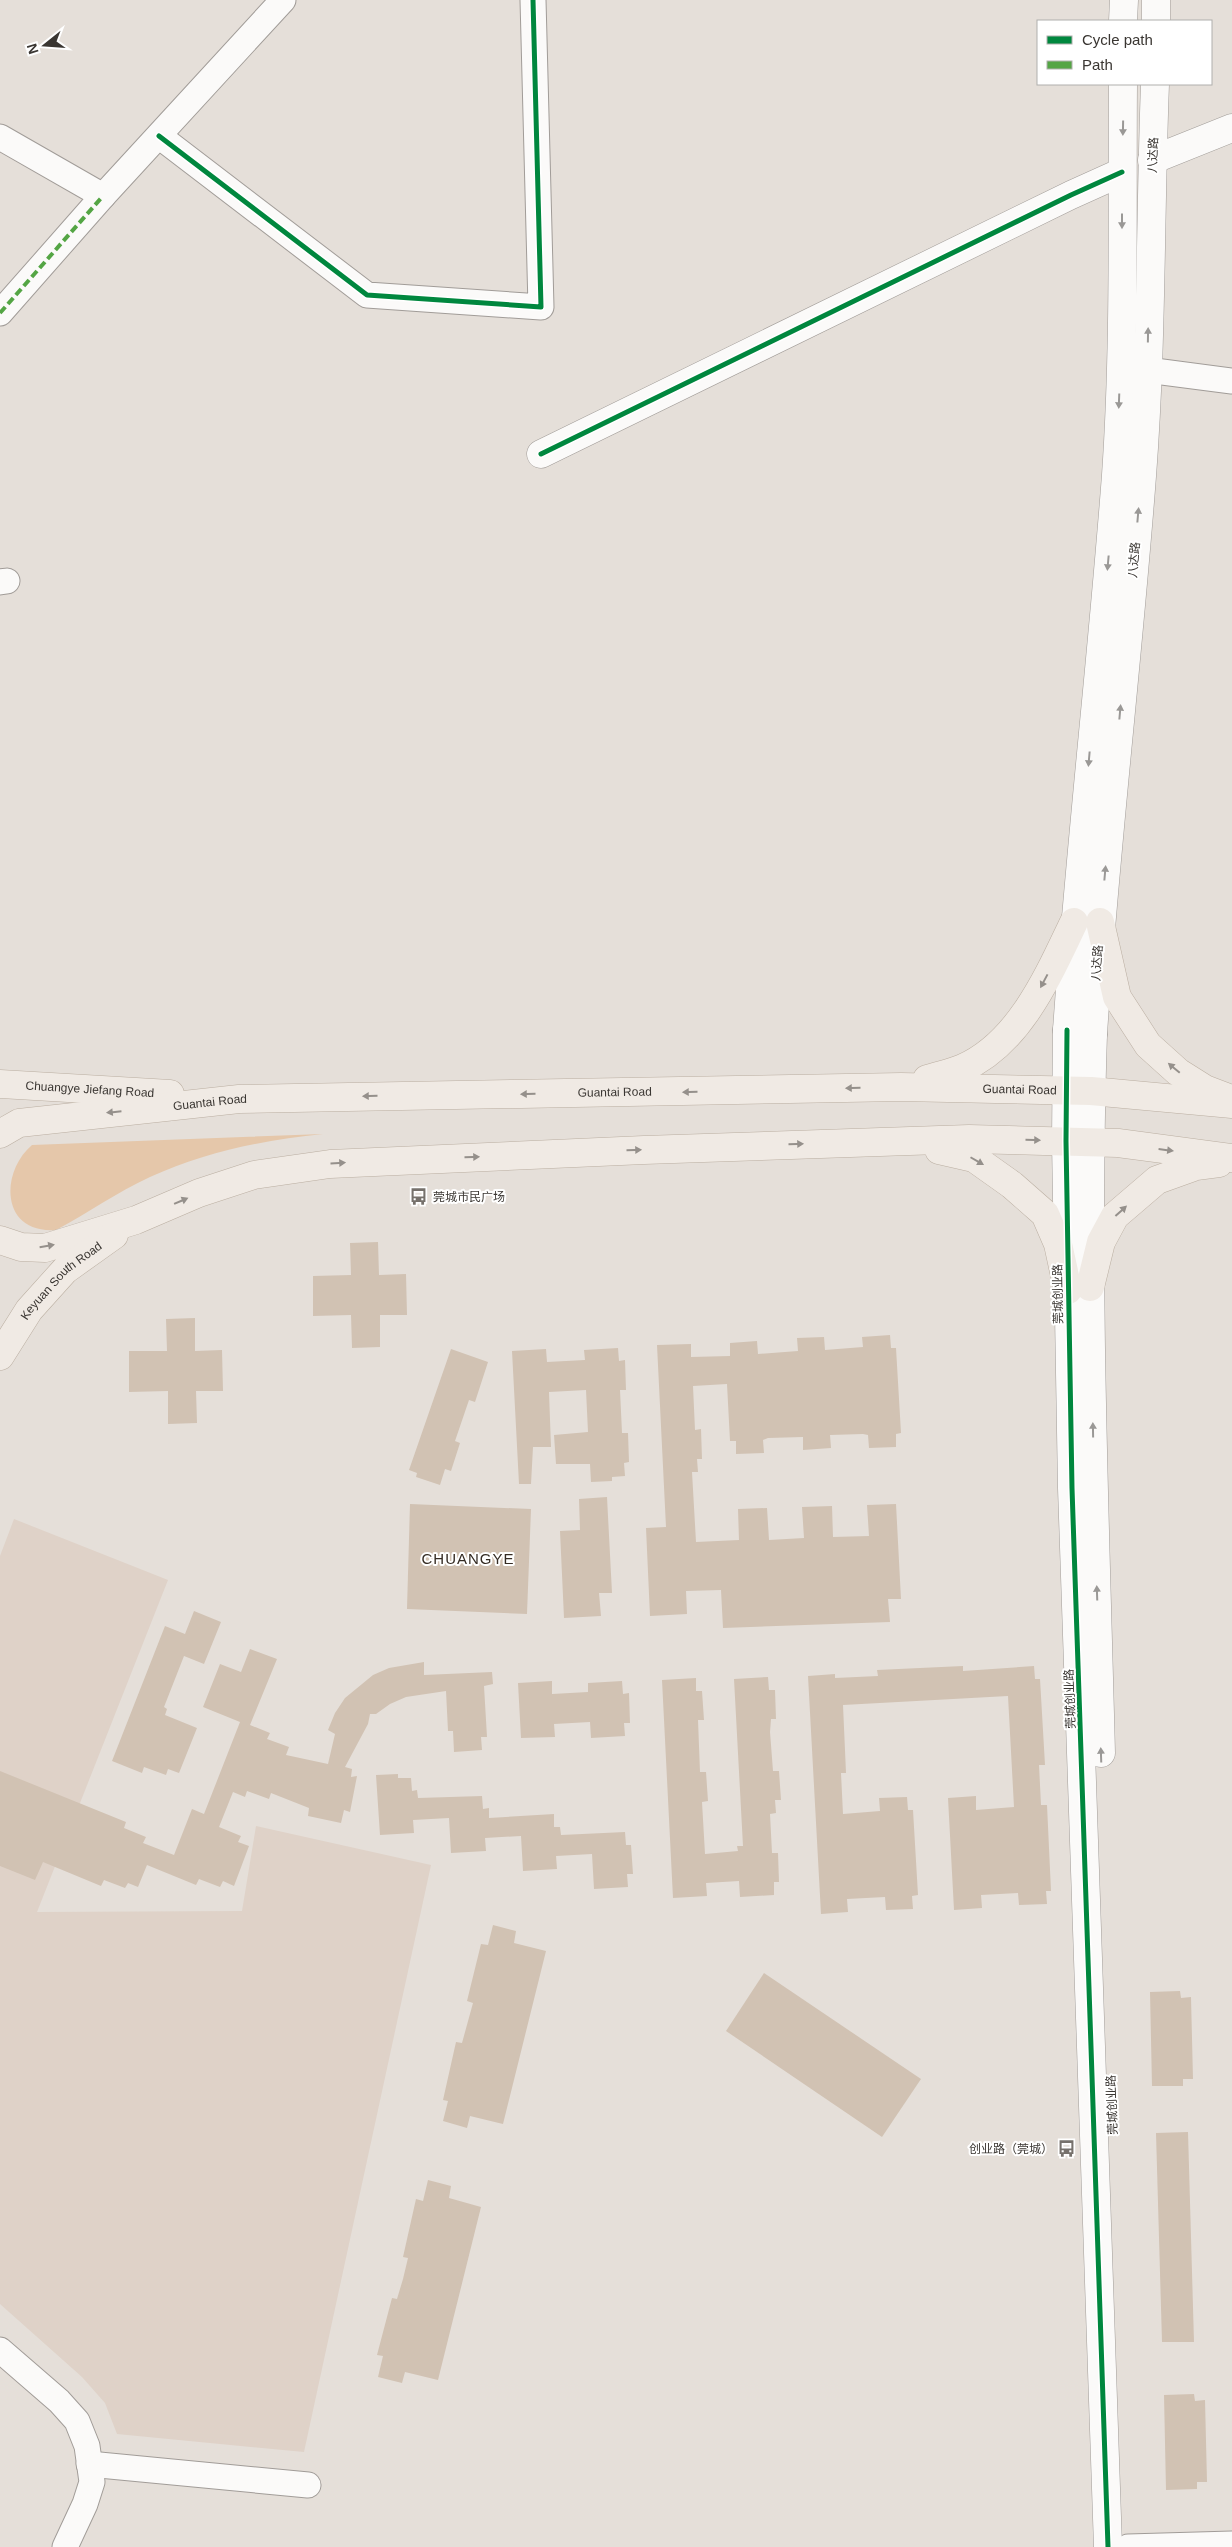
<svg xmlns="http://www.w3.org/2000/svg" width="1232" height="2547" viewBox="0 0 1232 2547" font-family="Arial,'Noto Sans SC',sans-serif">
<rect width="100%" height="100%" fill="#e5dfd9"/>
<path fill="#dfd2c8" d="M14 1519 168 1580 37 1912 242 1911 256 1826 431 1865 304 2452 117 2434 105 2403 82 2377 0 2304V1556Z"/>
<path fill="#e5c7aa" d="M323 1134C263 1140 205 1152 150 1177 117 1192 88 1213 56 1230 0 1234 0 1172 32 1145Z"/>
<g fill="#d1c2b3">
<path d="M378 1242 379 1275 406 1274 407 1315H380V1347L352 1348 351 1315 313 1316V1276L351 1275 350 1243Z"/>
<path d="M195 1318V1351L222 1350 223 1391H196L197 1423 168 1424V1391L129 1392V1351H167L166 1319Z"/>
<path d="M890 1335 891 1348H896L901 1433 896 1434V1447L869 1448 868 1435 863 1434 830 1435 831 1448 803 1450V1437L768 1438 763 1440 764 1453 736 1454V1441H730L727 1384 693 1386 695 1430 701 1429 702 1459H697L698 1472H692L696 1542 739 1540 738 1509 767 1508 769 1540 804 1538 802 1507 832 1506 833 1537 869 1536 867 1505 896 1504 901 1599H888L890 1622 723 1628 721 1590 686 1591 687 1614 650 1616 646 1528 666 1527 657 1345 691 1344V1357L730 1356V1343L757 1341 758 1354 798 1351 797 1338 824 1337 825 1350 863 1347 862 1337Z"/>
<path d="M618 1348 619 1361 625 1360 626 1390H620L622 1433H628L629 1462 624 1463 625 1476 612 1477V1481L591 1482 590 1464H556L554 1435 588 1432 586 1390 549 1392 551 1447H533L531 1484H519L512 1351 546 1349 547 1362 585 1360 584 1350Z"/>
<path d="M451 1349 488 1362 475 1402 469 1400 455 1441 460 1443 451 1471 445 1469 440 1485 416 1477 417 1473 409 1470Z"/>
<path d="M607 1497 612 1593H599L601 1616 564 1618 560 1531 580 1530 579 1499Z"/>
<path d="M410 1504 531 1509 527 1614 407 1609Z"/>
<path d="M194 1611 221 1622 204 1664 184 1656 164 1707 167 1709 165 1715 197 1728 179 1773 168 1769 166 1775 144 1767 142 1773 112 1761 165 1626 185 1634Z"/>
<path d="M250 1649 277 1659 250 1725 270 1733 267 1739 289 1747 286 1755 328 1764 335 1734 328 1730 335 1713 345 1698 373 1675 389 1668 424 1662V1675L492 1672 493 1684 484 1686 487 1737H481L482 1750 454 1752 453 1731H448L446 1691 406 1697 390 1704 376 1714H370L368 1724 345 1767 352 1769 351 1777 357 1776 350 1812 344 1810 341 1823 308 1816 309 1808 271 1793 269 1799 247 1791 245 1797 233 1792 219 1827 241 1836 238 1842 249 1846 234 1886 223 1881 220 1887 199 1879 196 1885 147 1865 138 1887 128 1883 125 1888 104 1880 101 1886 43 1862 35 1880 0 1866V1771L126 1822 124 1828 146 1837 143 1843 174 1855 192 1809 204 1814 240 1722 203 1707 220 1664 241 1672Z"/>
<path d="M963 1666V1671L1034 1666 1035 1679H1040L1045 1765H1039L1041 1805H1047L1051 1891H1046L1047 1904 1019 1905 1018 1893 981 1895 982 1908 954 1910 948 1798 976 1796V1810L1014 1807 1008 1696 843 1705 846 1773H841L843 1814 880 1811 879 1798 907 1797 908 1810H913L918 1895 912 1896 913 1909 886 1910 885 1897 847 1899 848 1912 821 1914 808 1676 835 1674V1678L878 1676 877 1670Z"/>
<path d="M768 1677 769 1690H775L776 1719H771L770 1732 773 1771H779L781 1800H775L776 1813 770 1814 772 1853H778L779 1882H774V1895L740 1897 739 1881 706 1883 707 1896 673 1898 662 1680 696 1678V1691H702L704 1720H698L700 1772H706L708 1801 702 1802 705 1854 738 1851 737 1846H743L734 1679Z"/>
<path d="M552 1681V1694L588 1692V1683L622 1681 623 1694 629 1693 630 1723H624L625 1736 591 1738 590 1722 554 1724 555 1737 521 1738 518 1683Z"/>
<path d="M398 1774V1778H411L412 1791 417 1790 418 1798 482 1796 483 1809 489 1808V1818L554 1814V1827H560L561 1835 625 1832 626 1845H631L633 1874H627L628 1887 594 1889 592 1854 556 1856 557 1869 523 1871 521 1836 485 1838 486 1851 451 1853 449 1818 413 1820 414 1833 380 1835 376 1775Z"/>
<path d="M493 1925 516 1931 514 1943 546 1951 503 2124 470 2116 467 2128 443 2121 448 2101 443 2100 456 2042 462 2043 473 2003 467 2001 481 1944 488 1945Z"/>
<path d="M764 1973 921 2079 882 2137 726 2031Z"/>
<path d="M1180 1991 1181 1998 1191 1997 1193 2079H1183V2086H1152L1150 1992Z"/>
<path d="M1188 2132 1194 2342H1162L1156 2133Z"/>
<path d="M428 2180 451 2186 449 2198 481 2207 438 2380 405 2372 402 2383 378 2377 383 2356 377 2355 392 2298 397 2299 403 2279 408 2258 403 2257 416 2199 423 2201Z"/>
<path d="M1194 2394 1195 2401 1205 2400 1207 2482H1197V2489L1166 2490 1164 2395Z"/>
</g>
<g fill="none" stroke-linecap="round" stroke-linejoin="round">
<defs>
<g id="minor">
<path d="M159 136 367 295 541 307 533 0"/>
<path d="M0 137 103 196"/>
<path d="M0 313 103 196 283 0"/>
<path d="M1147 370 1232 381"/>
<path d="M0 582 7 581"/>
<path d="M0 2350 59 2401 77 2421 87 2446 92 2482 85 2504 65 2547"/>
<path d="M89 2464 308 2485"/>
<path d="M1128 2547 1232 2544"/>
</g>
<g id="tertiary">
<path d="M1152 160 1232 128"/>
<path d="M541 454 1071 195 1122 172"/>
<path d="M1067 1030 1066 1141 1072 1488 1108 2547"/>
<path d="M1093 1034C1085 1274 1095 1514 1101 1753"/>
</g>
<g id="secondary">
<path d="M1123 21 1124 0"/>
<path d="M1156 21V0"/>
<path d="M1067 1030C1080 845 1102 660 1116 475 1125 345 1122 214 1123 84"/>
<path d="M1093 1034C1105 848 1128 662 1142 476 1152 346 1150 214 1155 84"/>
</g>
<g id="primary">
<path d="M1100 922 1117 997 1148 1045 1178 1072 1205 1089 1226 1097"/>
<path d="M927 1079C939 1075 952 1073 963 1068 1020 1043 1049 974 1074 922"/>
<path id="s1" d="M0 1084 170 1094"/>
<path id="s2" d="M0 1134 19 1123 239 1099 901 1087 1091 1091 1232 1104"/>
<path d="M939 1150 974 1158 1012 1185 1045 1214 1058 1244 1068 1290"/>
<path d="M0 1240 21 1247 45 1248 136 1220 199 1193 254 1175 330 1164 644 1150 969 1139 1118 1143 1232 1158"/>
<path d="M1090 1287 1101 1242 1115 1216 1157 1180 1196 1166 1219 1163"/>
<path id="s3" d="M0 1356 29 1310 65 1270 114 1235"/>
</g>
</defs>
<use href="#minor" stroke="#a19c98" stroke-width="27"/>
<use href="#tertiary" stroke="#a19c98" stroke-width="29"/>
<use href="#secondary" stroke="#a19c98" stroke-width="29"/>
<use href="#primary" stroke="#baaea1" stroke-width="29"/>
<use href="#minor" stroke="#fbfaf9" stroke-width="25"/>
<use href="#tertiary" stroke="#fbfaf9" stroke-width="28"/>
<use href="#secondary" stroke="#fbfaf9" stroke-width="28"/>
<use href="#primary" stroke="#f0eae4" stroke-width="28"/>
<path stroke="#54a544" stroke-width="4" stroke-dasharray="8 4" stroke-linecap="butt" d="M0 313 103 196"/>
<defs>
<g id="cycleway">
<path d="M159 136 367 295 541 307 533 0"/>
<path d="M541 454 1071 195 1122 172"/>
<path d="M1067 1030 1066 1141 1072 1488 1108 2547"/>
</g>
</defs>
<use href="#cycleway" stroke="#fff" stroke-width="8"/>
<use href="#cycleway" stroke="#00873e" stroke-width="5"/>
</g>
<defs><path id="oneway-solid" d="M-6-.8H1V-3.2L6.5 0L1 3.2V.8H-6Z" transform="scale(1.25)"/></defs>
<g fill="#9a9896">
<use href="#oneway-solid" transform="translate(1123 128) rotate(91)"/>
<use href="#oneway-solid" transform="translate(1122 221) rotate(90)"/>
<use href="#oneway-solid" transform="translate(1148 335) rotate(-89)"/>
<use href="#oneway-solid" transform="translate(1119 401) rotate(92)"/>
<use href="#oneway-solid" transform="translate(1138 515) rotate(-85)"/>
<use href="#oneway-solid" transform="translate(1108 563) rotate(95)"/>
<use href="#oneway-solid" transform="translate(1120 712) rotate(-85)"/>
<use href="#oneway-solid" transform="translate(1089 759) rotate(95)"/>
<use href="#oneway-solid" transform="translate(1105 873) rotate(-85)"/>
<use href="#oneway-solid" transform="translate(1093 1430) rotate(-91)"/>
<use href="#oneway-solid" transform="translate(1097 1593) rotate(-92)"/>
<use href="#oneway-solid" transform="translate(1101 1755) rotate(-92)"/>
</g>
<g fill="#95908b">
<use href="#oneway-solid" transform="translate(1044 981) rotate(118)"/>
<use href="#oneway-solid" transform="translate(1174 1068) rotate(-140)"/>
<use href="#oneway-solid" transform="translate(853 1088) rotate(179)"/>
<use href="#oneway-solid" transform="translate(690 1092) rotate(179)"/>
<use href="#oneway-solid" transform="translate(528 1094) rotate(179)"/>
<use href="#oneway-solid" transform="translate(370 1096) rotate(179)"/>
<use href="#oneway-solid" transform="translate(114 1112) rotate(174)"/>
<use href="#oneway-solid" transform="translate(1033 1140) rotate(1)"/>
<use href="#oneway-solid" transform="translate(796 1144) rotate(-2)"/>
<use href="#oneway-solid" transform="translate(634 1150) rotate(-2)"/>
<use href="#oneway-solid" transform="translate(1166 1150) rotate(7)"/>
<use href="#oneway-solid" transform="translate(472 1157) rotate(-2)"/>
<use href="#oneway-solid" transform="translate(977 1161) rotate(30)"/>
<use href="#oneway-solid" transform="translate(338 1163) rotate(-3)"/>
<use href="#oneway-solid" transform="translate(181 1201) rotate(-23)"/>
<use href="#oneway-solid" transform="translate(1121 1211) rotate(-42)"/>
<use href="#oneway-solid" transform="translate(47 1246) rotate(-10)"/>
</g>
<defs>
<symbol id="bus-bare" viewBox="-9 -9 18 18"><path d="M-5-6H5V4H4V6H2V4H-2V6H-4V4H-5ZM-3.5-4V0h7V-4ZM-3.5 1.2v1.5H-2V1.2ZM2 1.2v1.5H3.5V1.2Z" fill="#76716c" stroke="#fff" stroke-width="2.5" paint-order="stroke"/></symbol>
</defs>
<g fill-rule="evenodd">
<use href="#bus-bare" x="406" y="1184" width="25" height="25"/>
<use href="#bus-bare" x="1054" y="2136" width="25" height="25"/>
</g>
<g text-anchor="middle" stroke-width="4" stroke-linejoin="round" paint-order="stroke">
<g font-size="12" fill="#3a3632" stroke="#fff">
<text transform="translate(1153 155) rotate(-88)" y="4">八达路</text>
<text transform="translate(1134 560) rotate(-85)" y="4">八达路</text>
<text transform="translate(1097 963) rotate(-86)" y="4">八达路</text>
<text dy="4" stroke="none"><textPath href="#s1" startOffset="90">Chuangye Jiefang Road</textPath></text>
<text dy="4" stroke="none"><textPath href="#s2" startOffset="1024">Guantai Road</textPath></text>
<text dy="4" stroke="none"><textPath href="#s2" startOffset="619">Guantai Road</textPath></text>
<text dy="4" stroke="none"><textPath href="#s2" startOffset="214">Guantai Road</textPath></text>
<text dy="4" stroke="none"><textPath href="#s3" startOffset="98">Keyuan South Road</textPath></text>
<text transform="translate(1058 1294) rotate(-91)" y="4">莞城创业路</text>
<text transform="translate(1070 1699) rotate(-92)" y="4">莞城创业路</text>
<text transform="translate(1112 2105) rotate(-92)" y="4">莞城创业路</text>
</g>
<g font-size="12" fill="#3a3632" stroke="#fff" text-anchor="start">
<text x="433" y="1201">莞城市民广场</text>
<text x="1053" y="2153" text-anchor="end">创业路（莞城）</text>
</g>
<g font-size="15" letter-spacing="1" fill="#342b23" stroke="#fff">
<text x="468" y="1564">CHUANGYE</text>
</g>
</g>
<rect x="1037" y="20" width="175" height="65" fill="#ffffff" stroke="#b0afad"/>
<rect x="1047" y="36" width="25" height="8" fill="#00873e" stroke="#b0afad"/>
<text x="1082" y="45" font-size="15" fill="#3a3632">Cycle path</text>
<rect x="1047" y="61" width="25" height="8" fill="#54a544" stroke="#b0afad"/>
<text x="1082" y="70" font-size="15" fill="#3a3632">Path</text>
<g transform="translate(45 45) rotate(253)" stroke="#ffffff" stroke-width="4" paint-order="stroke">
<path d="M0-4L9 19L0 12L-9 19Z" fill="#3a3632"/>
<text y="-8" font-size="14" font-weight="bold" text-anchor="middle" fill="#3a3632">N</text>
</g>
</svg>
